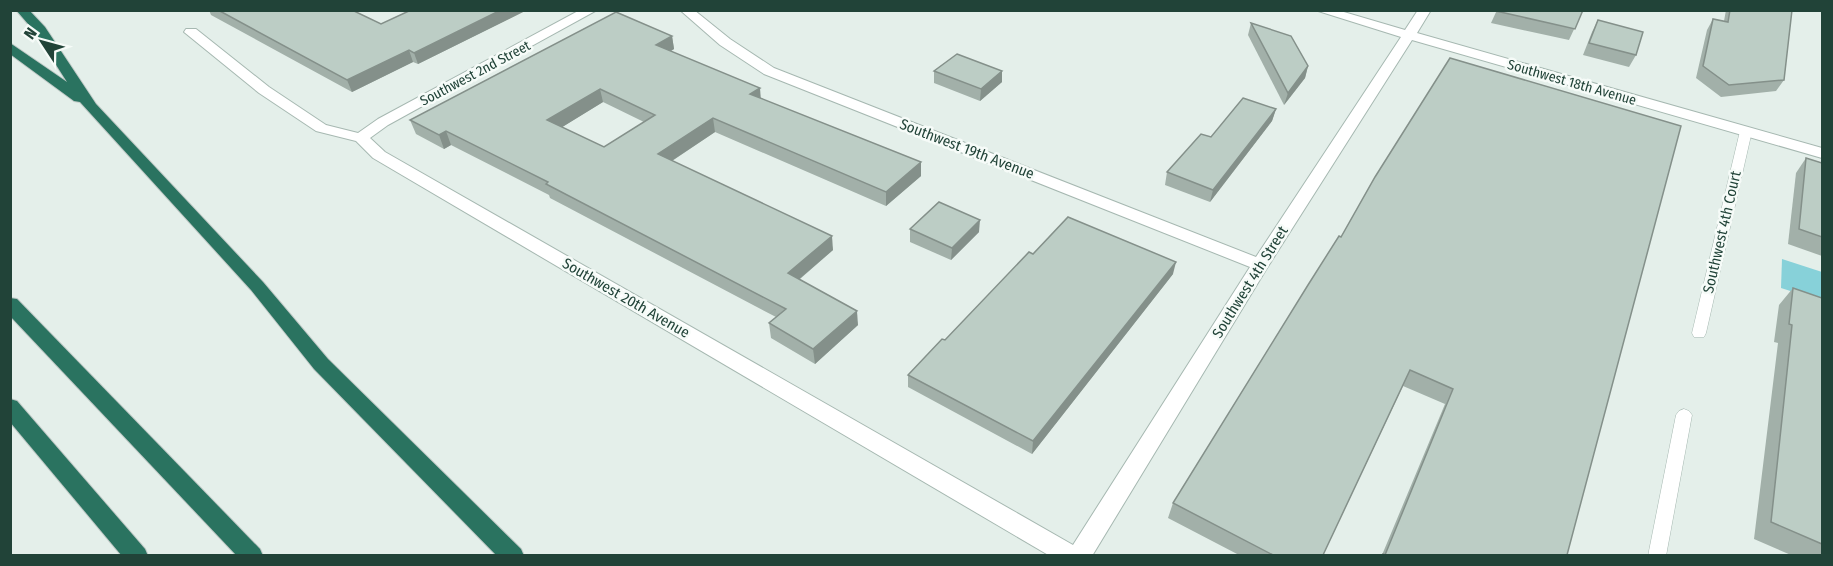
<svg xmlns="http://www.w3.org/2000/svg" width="1833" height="566" viewBox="0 0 1833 566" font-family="'Fira Sans Condensed',sans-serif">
<rect width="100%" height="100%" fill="#e4efea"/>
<path fill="#87d1d9" d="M1782 259 1822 272V301L1781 288Z"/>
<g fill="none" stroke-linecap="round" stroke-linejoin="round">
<defs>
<g id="lane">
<path d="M1746 128 1752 131 1706 333 1704 337H1694L1692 333 1740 131Z"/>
<path d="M1684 409 1689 411 1692 415 1666 556H1648L1676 415 1679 411Z"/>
</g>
<path id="street" d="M580 10H597L388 125 370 138 385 152 1073 545 1250 267 764 74 720 45 680 10H694L730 39 774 68 1256 257 1401 37 1315 10H1337L1405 30 1418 10H1431L1417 33 1822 148V158L1412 40 1267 268 1092 556H1050L373 158 356 141 316 131 259 93 184 32 186 29H196L269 87 326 125 358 133 378 119Z"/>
<g id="highway">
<path d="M16 10H29L45 27 96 104 263 282 328 359 521 549 524 556H497L314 369 251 290 80 102 74 101 10 54V43L67 82 35 32Z"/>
<path d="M10 298 17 299 260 549 263 556H237L10 316Z"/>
<path d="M10 399 17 401 145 549 148 556H122L10 422Z"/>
</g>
</defs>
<use href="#lane" stroke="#a6b8b1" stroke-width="1"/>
<use href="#street" stroke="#a6b8b1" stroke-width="2"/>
<use href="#highway" stroke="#c1cac7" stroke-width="2"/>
<use href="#lane" fill="#fff" fill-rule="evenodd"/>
<use href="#street" fill="#fff" fill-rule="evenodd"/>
<use href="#highway" fill="#2a7360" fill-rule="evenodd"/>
</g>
<g fill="#a2b0a9" fill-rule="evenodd">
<path d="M209 10H352L381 24 411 10H527L418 64 413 62 352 92 211 15Z"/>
<path d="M1497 10H1583L1569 40 1491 23Z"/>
<path d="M1726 10H1792L1784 80 1776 91 1721 97 1696 78 1707 30 1713 19 1724 21Z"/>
<path d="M1598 20 1636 55 1629 67 1583 55 1592 32Z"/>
<path d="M1251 23 1308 66 1305 78 1284 105 1248 35Z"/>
<path d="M672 36 674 49 671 51 761 98 921 176 886 206 715 132 672 161 833 250 800 279 858 325 815 364 771 338 769 323 776 317 550 198 549 195 451 145 444 149 416 134 410 120ZM603 102 644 122 604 147 562 127Z"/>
<path d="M934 71H1002V82L980 101 934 83Z"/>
<path d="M1276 109 1272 121 1210 202 1165 185 1167 172 1211 137Z"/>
<path d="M1806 158 1822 163V256L1788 244 1796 173Z"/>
<path d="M1375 177 1567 555H1382L1445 404 1403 386 1323 555H1239L1168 518 1173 503 1341 237Z"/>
<path d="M910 229 979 232 951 260 910 242Z"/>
<path d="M1033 254 1173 274 1032 454 908 387V375L945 340Z"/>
<path d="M1793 288 1822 298V555H1791L1754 539 1778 343 1774 342 1779 305Z"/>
</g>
<g fill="#84908a">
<path d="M501 10H527L418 64 414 53Z"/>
<path d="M672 36 674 49 658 58 656 45Z"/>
<path d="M409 50 413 62 352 92 347 80Z"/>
<path d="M1308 66 1305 78 1284 105 1288 93Z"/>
<path d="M1002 71V82L980 101 981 89Z"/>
<path d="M760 88 761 101 750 94Z"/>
<path d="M600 89 603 102 551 134 547 120Z"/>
<path d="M1276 109 1272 121 1210 202 1213 190Z"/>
<path d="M713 118 715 132 661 168 658 154Z"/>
<path d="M446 131 451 145 444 149 439 135Z"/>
<path d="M921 162V176L886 206V192Z"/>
<path d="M980 220 979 232 951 260 952 248Z"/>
<path d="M832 236 833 250 790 287 788 273Z"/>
<path d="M1176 262 1173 274 1032 454 1033 441Z"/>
<path d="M857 311 858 325 815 364 813 349Z"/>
</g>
<g fill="#bccdc5" stroke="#84908a" stroke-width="1.5" fill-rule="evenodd">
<path d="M218 10H352L381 24 411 10H501L414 53 409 50 347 80Z"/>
<path d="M1497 10H1583L1575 29 1496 11Z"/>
<path d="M1730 10H1792L1784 80 1729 85 1703 66 1713 19 1728 22Z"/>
<path d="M616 12 672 36 656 45 760 88 750 94 921 162 886 192 713 118 658 154 832 236 788 273 857 311 813 349 769 323 786 309 546 184 548 182 446 131 439 135 410 120ZM600 89 655 115 604 147 547 120Z"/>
<path d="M1598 20 1643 32 1636 55 1589 43Z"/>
<path d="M1251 23 1291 36 1308 66 1288 93Z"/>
<path d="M957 54 1002 71 981 89 934 71Z"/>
<path d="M1450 58 1681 126 1567 555H1382L1383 554 1385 555 1453 389 1410 370 1323 555H1273L1173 503 1308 285 1339 236 1341 237 1375 177Z"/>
<path d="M1243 98 1276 109 1213 190 1167 172 1201 134 1211 137Z"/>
<path d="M1806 158 1822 163V237L1799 229Z"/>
<path d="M939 202 980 220 952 248 910 229Z"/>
<path d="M1068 217 1176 262 1033 441 908 375 942 339 945 340 1029 252 1033 254Z"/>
<path d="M1793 288 1822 298V544L1771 522 1792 325 1789 324Z"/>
</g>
<g text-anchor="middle" stroke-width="5" stroke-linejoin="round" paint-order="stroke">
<g font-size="14" fill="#214338" stroke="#f6fbf8">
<text transform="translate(475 73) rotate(-28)" y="5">Southwest 2nd Street</text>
<text transform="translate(1572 82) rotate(16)" y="5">Southwest 18th Avenue</text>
</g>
<g font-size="15" fill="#214338" stroke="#f6fbf8">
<text transform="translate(967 149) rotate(21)" y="5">Southwest 19th Avenue</text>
<text transform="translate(1722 232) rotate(-77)" y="5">Southwest 4th Court</text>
<text transform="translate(1250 282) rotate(-58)" y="5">Southwest 4th Street</text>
<text transform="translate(626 298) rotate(30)" y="5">Southwest 20th Avenue</text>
</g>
</g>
<rect width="1833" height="566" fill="none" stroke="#214338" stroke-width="24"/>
<g transform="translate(42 42) rotate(306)" stroke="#f6fbf8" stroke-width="4.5" paint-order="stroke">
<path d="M0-4.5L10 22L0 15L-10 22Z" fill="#214338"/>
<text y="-9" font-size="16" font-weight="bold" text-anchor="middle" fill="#214338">N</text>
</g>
</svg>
